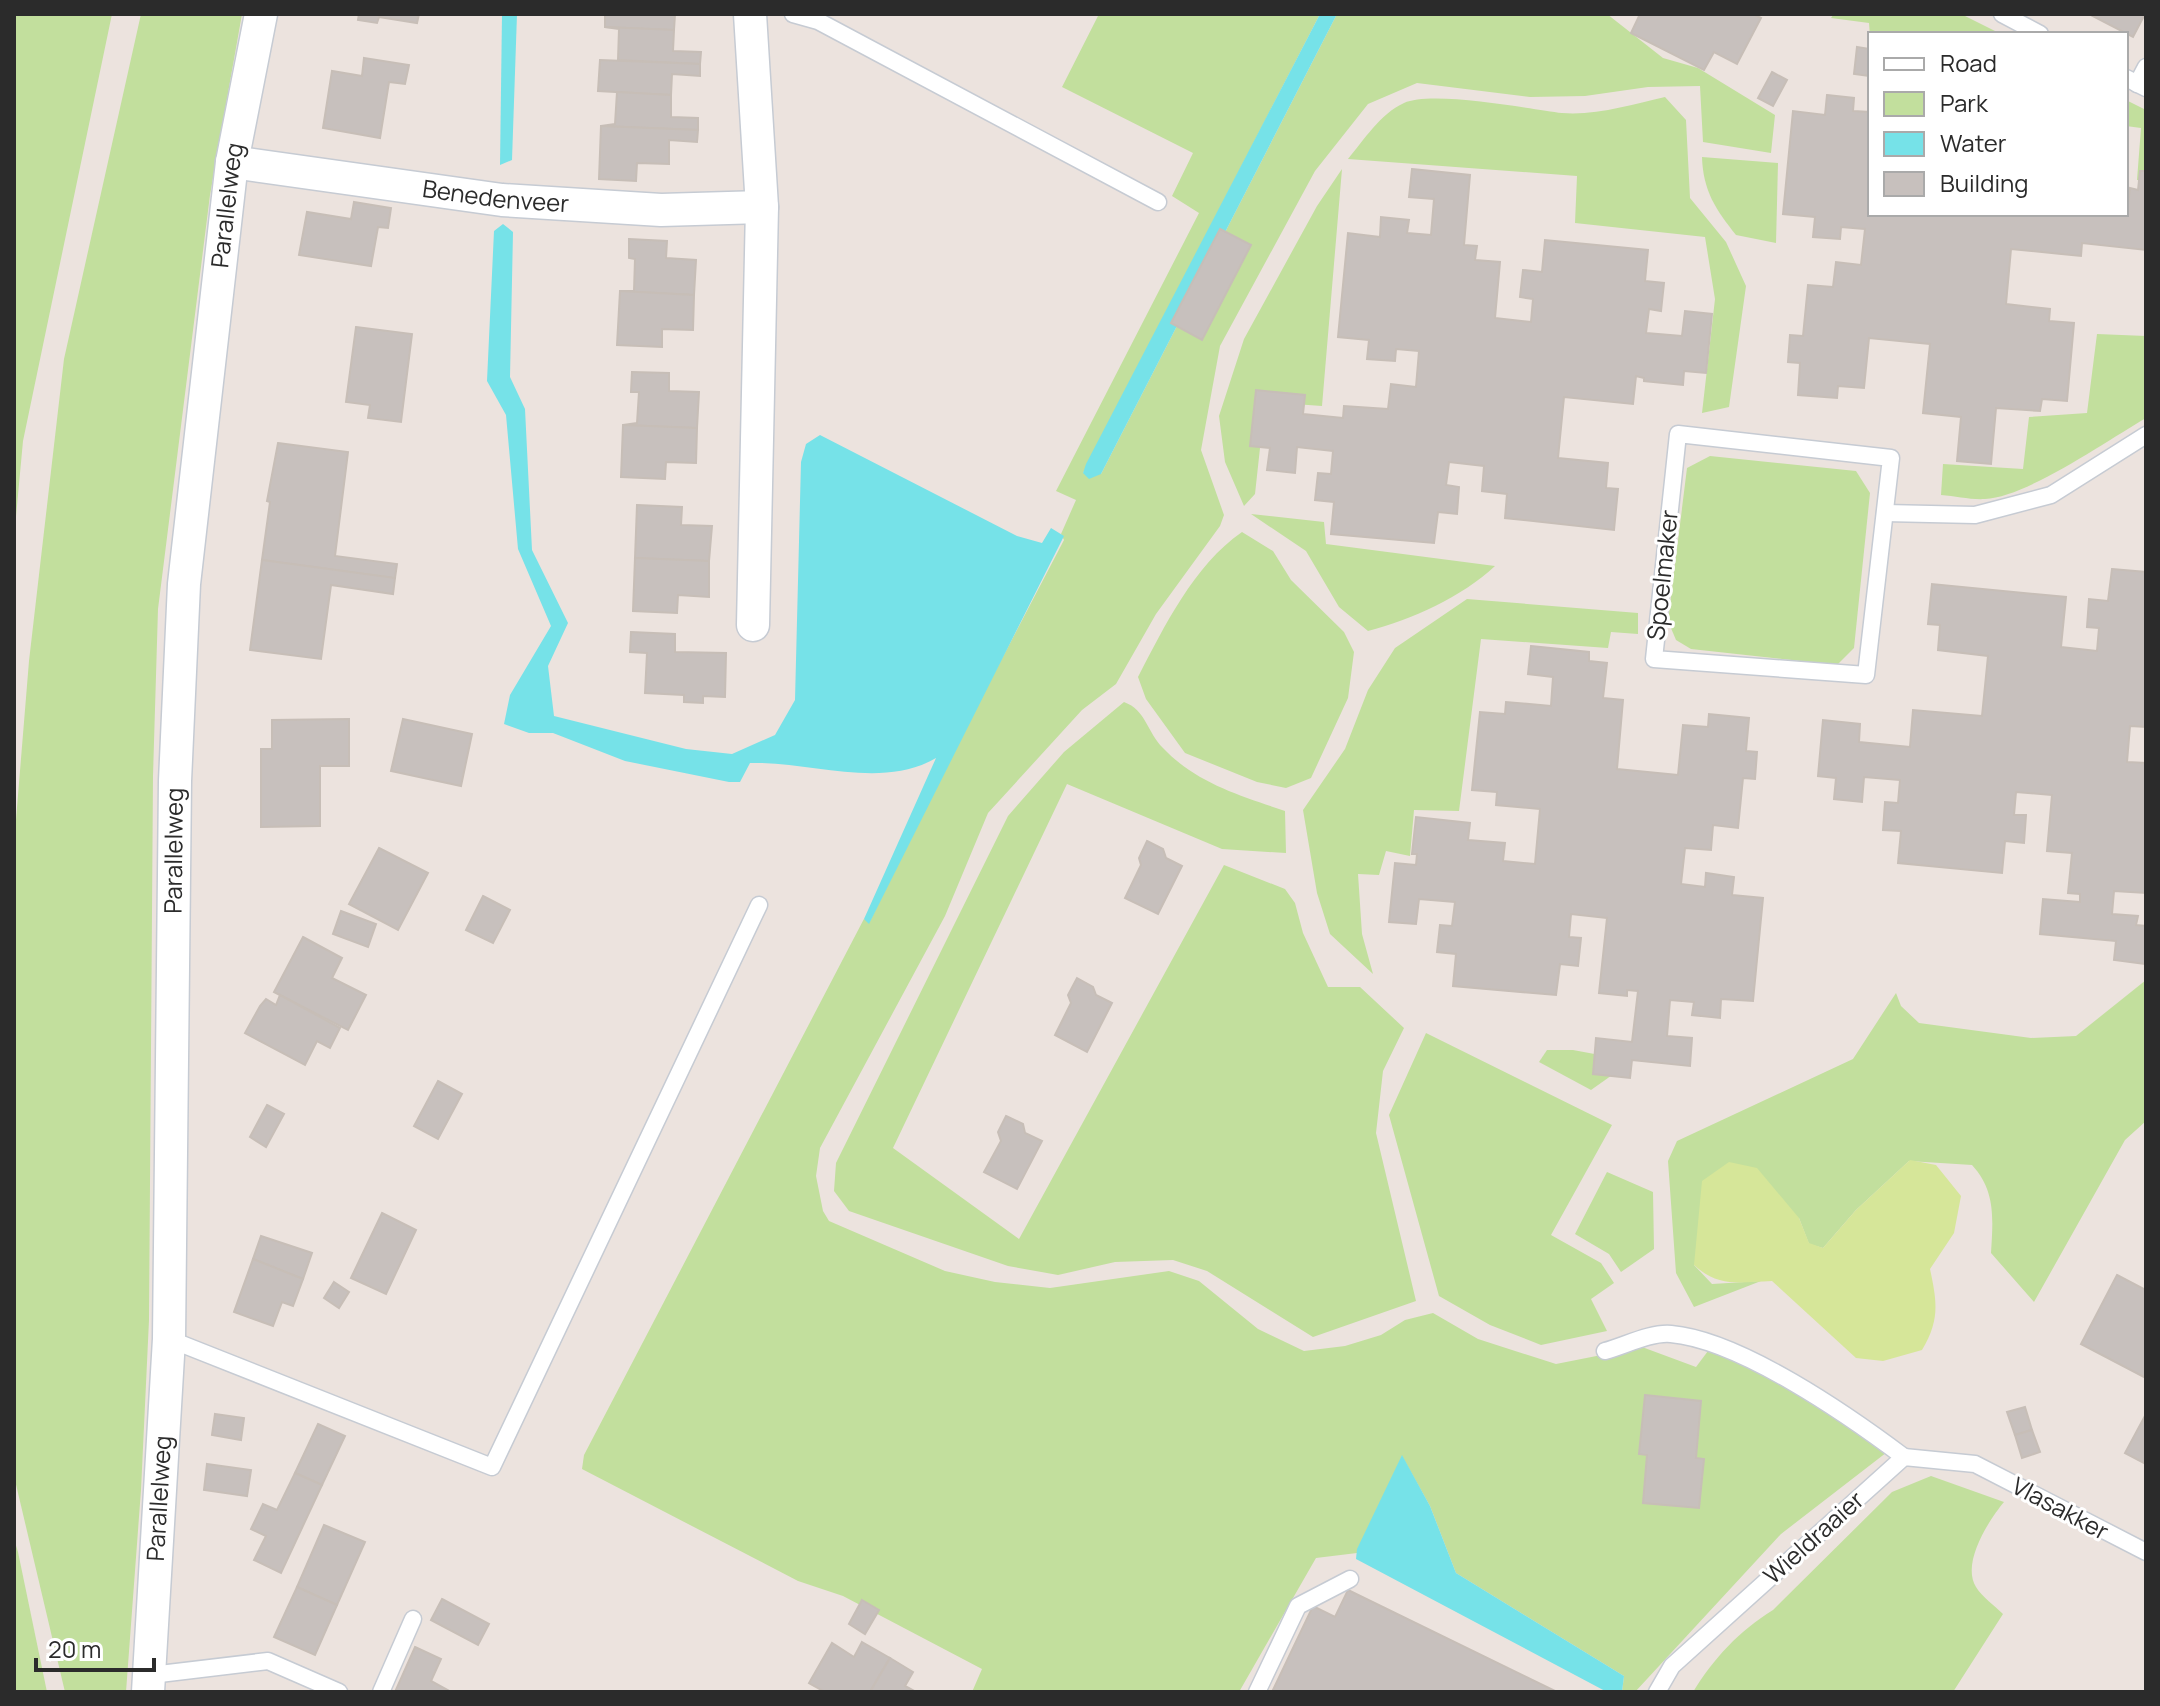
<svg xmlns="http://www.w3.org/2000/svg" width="2160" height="1706" viewBox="0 0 2160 1706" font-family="Manrope,sans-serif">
<rect width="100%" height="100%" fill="#ece3de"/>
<g fill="#c2df9d">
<path d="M14 14H112L23 441 14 538Z"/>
<path d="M141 14H242L210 195 158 609 153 776 149 1320 141 1490 126 1692H65L14 1476V844L29 661 64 359Z"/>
<path d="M1099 14H1320L1083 473 1101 474 1337 14H1607L1663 58 1698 68 1775 115 1771 153 1703 142 1700 86 1648 87 1585 96 1530 97 1417 83 1368 104 1315 171 1220 346 1201 450 1224 515 1220 526 1156 614 1116 684 1082 710 988 813 945 916 820 1148 816 1176 823 1211 829 1221 945 1271 995 1282 1050 1288 1169 1271 1199 1281 1258 1329 1304 1351 1345 1346 1381 1335 1405 1320 1433 1313 1478 1339 1556 1364 1642 1347 1696 1367 1708 1351 1762 1372 1891 1449 1781 1534 1635 1692H1622L1624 1676 1456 1573 1430 1506 1402 1456 1357 1553 1316 1558 1239 1692H972L982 1669 843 1596 798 1581 582 1469 584 1455 866 915 864 919 870 921 951 756 1064 540 1061 534 1076 500 1056 491 1199 213 1172 196 1193 153 1062 87Z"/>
<path d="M1834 14H1961L2001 34 1870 36 1869 23 1831 18Z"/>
<path d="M1665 97 1686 120 1690 198 1726 242 1746 286 1729 407 1702 413 1715 299 1705 237 1575 223 1577 176 1348 159C1364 140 1380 114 1404 103 1432 90 1529 109 1562 113 1595 116 1634 104 1665 97Z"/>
<path d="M2126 100 2146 110V181L2137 180 2141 128 2126 126Z"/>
<path d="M1702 157 1778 163 1776 243 1736 235C1716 210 1703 191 1702 157Z"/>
<path d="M1342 169 1322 406 1265 402 1255 494 1244 506 1225 462 1219 416 1244 339 1317 206Z"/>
<path d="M2097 334 2146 336V418C2108 440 2027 497 1985 499 1971 500 1956 496 1941 495L1943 464 2023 469 2029 417 2087 413Z"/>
<path d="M1710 456 1856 471 1870 493 1854 648 1837 665 1691 649 1676 640 1668 621 1687 468Z"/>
<path d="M1251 514 1324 522 1326 544 1495 566C1462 597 1411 620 1368 631L1339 607 1306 551Z"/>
<path d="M1242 532 1273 551 1291 580 1344 632 1354 652 1348 698 1311 778 1286 788 1257 782 1185 753 1146 699 1138 677C1164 627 1194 565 1242 532Z"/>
<path d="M1467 599 1638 613V634L1611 632 1608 648 1481 639 1459 811 1414 810 1410 856 1386 851 1379 875 1358 874 1362 934 1373 974 1330 934 1317 893 1303 810 1345 749 1368 690 1395 648Z"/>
<path d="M1124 702C1146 710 1147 732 1163 748 1196 783 1241 796 1285 811L1286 853 1222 849 1067 784 893 1148 1019 1239 1224 865 1285 889 1295 903 1303 933 1328 987H1360L1404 1028 1383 1071 1376 1133 1416 1301 1313 1337 1207 1271 1173 1260 1115 1262 1058 1275 1008 1266 849 1211 834 1191 836 1163 1008 816 1064 752Z"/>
<path d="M2146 980V1121L2125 1140 2034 1302 1991 1253C1993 1219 1996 1191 1972 1165L1909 1161 1856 1210 1823 1248 1809 1244 1799 1218 1694 1265 1712 1284 1761 1281 1694 1307 1676 1273 1668 1161 1677 1141 1853 1059 1896 993 1901 1006 1919 1023 2031 1038 2076 1036Z"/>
<path d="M1426 1033 1612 1125 1551 1235 1601 1263 1614 1283 1591 1299 1607 1331 1541 1345 1490 1325 1439 1296 1389 1115Z"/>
<path d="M1547 1050H1573L1632 1061 1591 1090 1539 1062Z"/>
<path d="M1607 1172 1653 1192 1654 1249 1621 1272 1609 1254 1575 1234Z"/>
<path d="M1931 1476 2004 1502C1989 1520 1961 1563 1976 1587 1982 1597 1995 1606 2003 1614L1953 1692H1693C1714 1658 1739 1631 1773 1610L1892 1492Z"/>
<path d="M14 1539 18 1552 47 1692H14Z"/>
</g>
<path fill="#d6e699" d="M1910 1160 1936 1165 1961 1196 1954 1233 1930 1269C1937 1302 1940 1320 1922 1350L1883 1361 1856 1358 1772 1281C1740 1282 1719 1288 1694 1265L1702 1181 1729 1162 1757 1168 1799 1218 1809 1243 1823 1248 1856 1210Z"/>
<g fill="#76e2e8">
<path d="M502 14H517L512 160 500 165Z"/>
<path d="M1320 14H1337L1101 474 1089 479 1083 473 1086 464Z"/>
<path d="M503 224 513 232 510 377 525 409 532 550 568 623 548 666 554 716 686 749 732 754 775 735 795 700 801 462 806 444 820 435 1017 536 1042 543 1051 528 1064 536 869 924 864 919 936 758C881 790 811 761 750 763L740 782H729L625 761 553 733H529L504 724 510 695 551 626 518 549 506 415 487 381 494 231Z"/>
<path d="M1402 1455 1430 1506 1456 1573 1624 1676 1622 1692H1607L1356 1559 1357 1549Z"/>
</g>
<g fill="#c7c0bd" stroke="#c7beb7" stroke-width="2">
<path d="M359 14H419L417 23 379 17 377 23 358 20Z"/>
<path d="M605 14H675L674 30 605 27Z"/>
<path d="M1640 14H1753L1761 18 1737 64 1714 52 1704 70 1631 33Z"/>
<path d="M2089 14H2145L2133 37Z"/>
<path d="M605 27 674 30 673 51 701 52 700 64 618 60 619 29Z"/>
<path d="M1857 47 1870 49V76L1854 74Z"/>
<path d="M364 58 409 65 405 84 389 82 380 138 323 128 332 71 362 76Z"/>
<path d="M600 60 700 64V76L672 74 671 95 598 91Z"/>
<path d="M1772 72 1787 80 1773 106 1758 98Z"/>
<path d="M617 92 671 95V117L698 118V130L601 126 615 124Z"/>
<path d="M1827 95 1854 98 1853 111 1870 112V214H2127L2130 188 2138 190 2140 171H2146V250L2082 243 2081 256 2011 249 2006 304 2050 309 2049 321 2074 323 2067 401 2042 399 2040 411 1996 408 1991 464 1957 461 1961 417 1923 413 1930 344 1869 338 1864 388 1838 386 1837 398 1798 395 1800 363 1788 362 1790 335 1803 336 1808 285 1833 287 1836 262 1861 265 1865 229 1841 227 1840 239 1813 237 1815 217 1783 214 1793 111 1825 115Z"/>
<path d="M601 126 698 130 697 142 669 140V164L637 163 636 181 599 179Z"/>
<path d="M1412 169 1470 175 1464 245 1477 246 1475 260 1500 262 1495 318 1531 322 1533 299 1520 297 1523 270 1542 272 1545 240 1648 250 1645 281 1664 283 1661 311 1649 309 1646 333 1682 336 1685 311 1712 314 1706 373 1684 371 1683 385 1644 381V378L1636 376 1633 404 1564 397 1558 458 1608 463 1606 488 1618 489 1614 530 1505 518 1507 494 1482 491 1484 466 1449 462 1446 485 1459 487 1457 514 1438 512 1434 543 1331 534 1334 502 1315 500 1318 473 1331 474 1333 451 1297 447 1295 473 1267 470 1270 448 1250 446 1256 390 1305 395 1303 414 1343 418 1344 406 1388 409 1391 384 1416 387 1419 351 1396 349 1395 361 1367 359 1369 340 1338 337 1348 233 1380 237 1381 217 1409 220 1407 233 1431 235 1434 199 1409 197Z"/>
<path d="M354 202 391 208 388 228 378 227 371 266 299 255 307 212 351 219Z"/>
<path d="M1220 229 1251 245 1202 340 1171 323Z"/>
<path d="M629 239 667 241 666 258 696 260 694 295 620 291H634L635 259 629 258Z"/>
<path d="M620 291 694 295 693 330 662 329V347L617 345Z"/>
<path d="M356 327 412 334 401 422 368 418 370 405 346 402Z"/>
<path d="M632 372 669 373V391L699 392 697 428 623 425 637 423 639 392H631Z"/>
<path d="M623 425 697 428 696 463 666 462 665 479 621 477Z"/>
<path d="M278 443 348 452 335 556 397 564 395 578 262 560 270 502 267 501Z"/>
<path d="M637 505 682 507 681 525 712 526 709 561 635 558Z"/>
<path d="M635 558 709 561V597L678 595 677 613 633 611Z"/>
<path d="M262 560 395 578 393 594 331 585 321 659 250 650Z"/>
<path d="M2112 569 2146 572V727L2130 726 2127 762 2146 763V893L2114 891 2112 914 2138 916 2136 925 2146 926V964L2114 960 2116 941 2040 934 2043 899 2080 902V894L2068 893 2072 853 2047 851 2052 795 2016 792 2014 815H2026L2024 843 2005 841 2002 873 1898 863 1901 831 1883 830 1885 802 1898 803 1900 780 1864 777 1862 802 1834 799 1836 778 1818 776 1823 720 1860 724 1859 742 1910 747 1913 710 1982 716 1988 656 1938 650 1940 625 1928 624 1932 584 2066 597 2061 647 2097 651 2099 628 2087 627 2089 599 2108 601Z"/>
<path d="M631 632 675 634V652L726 653 725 697 703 696V703L684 702V695L645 693 647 653 630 652Z"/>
<path d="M1531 646 1589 652V661L1607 663 1603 698 1623 700 1617 769 1678 775 1683 725 1708 727 1709 714 1749 718 1746 751 1757 752 1755 779 1743 778 1738 828 1713 825 1711 850 1685 848 1681 884 1705 887 1706 873 1734 877 1732 895 1763 898 1753 1001 1721 999 1720 1018 1692 1015 1694 1002 1670 1000 1667 1036 1692 1038 1690 1066 1632 1060 1630 1078 1593 1074 1596 1038 1632 1042 1638 991 1627 990V996L1599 993 1607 918 1571 914 1569 937 1581 938 1578 966 1560 964 1556 995 1453 986 1456 954 1437 952 1440 925 1452 926 1455 902 1419 899 1416 924 1389 922 1395 863 1416 865 1417 854H1412L1416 817 1470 823 1468 840 1505 843 1503 861 1535 864 1540 809 1496 805 1497 792 1472 790 1480 712 1505 714 1506 702 1551 706 1553 677 1528 674Z"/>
<path d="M349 719V766H320V826L261 827V749H272V720Z"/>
<path d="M403 719 472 734 461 786 391 771Z"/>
<path d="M1147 841 1163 849 1166 858 1182 866 1158 914 1125 898 1141 865 1139 858Z"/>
<path d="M379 848 428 873 398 930 349 904Z"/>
<path d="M483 896 510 910 493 943 466 930Z"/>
<path d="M341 911 376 924 368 947 333 934Z"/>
<path d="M303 937 342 958 332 978 366 995 348 1030 274 992Z"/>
<path d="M1077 978 1093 987 1096 995 1112 1003 1087 1052 1055 1035 1071 1003 1068 995Z"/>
<path d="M280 995 340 1028 330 1048 317 1041 305 1065 245 1033 260 1006 266 999 276 1005Z"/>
<path d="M438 1081 462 1094 438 1139 414 1126Z"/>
<path d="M267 1105 284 1114 266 1147 250 1137Z"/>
<path d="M1006 1116 1023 1124 1025 1133 1042 1141 1017 1189 984 1172 1001 1141 998 1132Z"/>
<path d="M382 1213 416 1230 386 1294 351 1278Z"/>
<path d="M261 1236 312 1253 303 1279 253 1259Z"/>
<path d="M253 1259 303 1279 293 1306 282 1302 273 1326 234 1312Z"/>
<path d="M2117 1275 2146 1290V1378L2081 1344Z"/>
<path d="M334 1282 349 1292 339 1308 324 1298Z"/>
<path d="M1645 1395 1701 1401 1696 1458 1704 1459 1699 1508 1643 1503 1647 1455 1639 1454Z"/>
<path d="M2025 1407 2032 1430 2015 1435 2007 1412Z"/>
<path d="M215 1414 244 1418 241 1440 212 1435Z"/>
<path d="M2146 1414V1464L2125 1453Z"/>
<path d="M318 1424 345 1436 322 1485 295 1473Z"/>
<path d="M2032 1430 2040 1452 2022 1458 2015 1435Z"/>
<path d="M207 1464 251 1470 247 1496 204 1490Z"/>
<path d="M295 1473 322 1485 281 1573 254 1560 266 1536 251 1529 263 1504 277 1510Z"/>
<path d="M324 1525 365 1542 337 1605 297 1587Z"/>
<path d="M297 1587 337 1605 315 1655 274 1637Z"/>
<path d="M1348 1590 1557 1692H1272L1313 1606 1335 1617Z"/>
<path d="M442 1599 489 1624 478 1645 431 1620Z"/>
<path d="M862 1600 879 1610 865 1634 849 1624Z"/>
<path d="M862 1642 890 1658 870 1692H825L809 1683 832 1643 854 1657Z"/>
<path d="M415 1647 441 1659 431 1681 451 1692H395Z"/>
<path d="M890 1658 913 1672 905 1686 916 1692H870Z"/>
</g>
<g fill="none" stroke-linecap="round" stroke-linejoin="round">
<defs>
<g id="service">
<path d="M793 14 818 21 1158 202"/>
<path d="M2002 14 2040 34"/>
<path d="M2126 78 2146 88"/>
<path d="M2137 84 2146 67"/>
<path d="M1678 434 1891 458 1866 675 1654 659Z"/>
<path d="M1885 513 1975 515 2051 495 2146 435"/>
<path d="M169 1339 492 1467 759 905"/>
<path d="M1605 1351C1624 1346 1651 1332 1671 1334 1740 1340 1848 1415 1904 1457"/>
<path d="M151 1675 268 1661 339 1692"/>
<path d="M381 1692 413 1619"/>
<path d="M1257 1692 1298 1606 1350 1579"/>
<path d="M1657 1692 1672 1666 1904 1457 1975 1464 2146 1552"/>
</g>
<g id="minor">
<path d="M750 14 762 207 753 625"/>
<path id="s1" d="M232 162 502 200 661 210 762 207"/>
<path id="s2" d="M148 1692 169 1339 175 781 184 584 232 162 261 14"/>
</g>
</defs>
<use href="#service" stroke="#c6cbd3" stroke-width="19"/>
<use href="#minor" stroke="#c6cbd3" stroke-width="35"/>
<use href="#service" stroke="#fff" stroke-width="16"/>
<use href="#minor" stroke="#fff" stroke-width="32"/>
</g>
<g text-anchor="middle" stroke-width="6" stroke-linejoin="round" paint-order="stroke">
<g font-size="24" fill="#2b2b2b" stroke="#fff">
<text dy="8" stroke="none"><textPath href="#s1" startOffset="266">Benedenveer</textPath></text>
<text dy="8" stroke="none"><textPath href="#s2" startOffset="1490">Parallelweg</textPath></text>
<text transform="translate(1663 575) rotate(-84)" y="8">Spoelmaker</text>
<text dy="8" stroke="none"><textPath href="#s2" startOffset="842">Parallelweg</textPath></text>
<text dy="8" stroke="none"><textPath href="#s2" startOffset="194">Parallelweg</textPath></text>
<text transform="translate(2060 1509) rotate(28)" y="8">Vlasakker</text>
<text transform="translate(1814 1538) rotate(-42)" y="8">Wieldraaier</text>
</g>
</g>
<rect width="2160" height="1706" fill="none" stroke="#2b2b2b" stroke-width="32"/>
<rect x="1868" y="32" width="260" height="184" fill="#ffffff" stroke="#aaaaaa" stroke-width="2"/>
<rect x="1884" y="58" width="40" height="12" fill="#ffffff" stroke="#aaaaaa" stroke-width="2"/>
<text x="1940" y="72" font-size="24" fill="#2b2b2b">Road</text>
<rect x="1884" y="92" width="40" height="24" fill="#c2df9d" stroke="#aaaaaa" stroke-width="2"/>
<text x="1940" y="112" font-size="24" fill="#2b2b2b">Park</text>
<rect x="1884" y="132" width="40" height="24" fill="#76e2e8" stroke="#aaaaaa" stroke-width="2"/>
<text x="1940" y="152" font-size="24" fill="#2b2b2b">Water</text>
<rect x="1884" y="172" width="40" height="24" fill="#c7c0bd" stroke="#aaaaaa" stroke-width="2"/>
<text x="1940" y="192" font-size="24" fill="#2b2b2b">Building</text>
<path d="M36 1658v12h118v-12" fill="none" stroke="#2b2b2b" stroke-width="4"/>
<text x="48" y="1658" font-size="24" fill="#2b2b2b" stroke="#ffffff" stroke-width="6" paint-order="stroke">20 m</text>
</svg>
